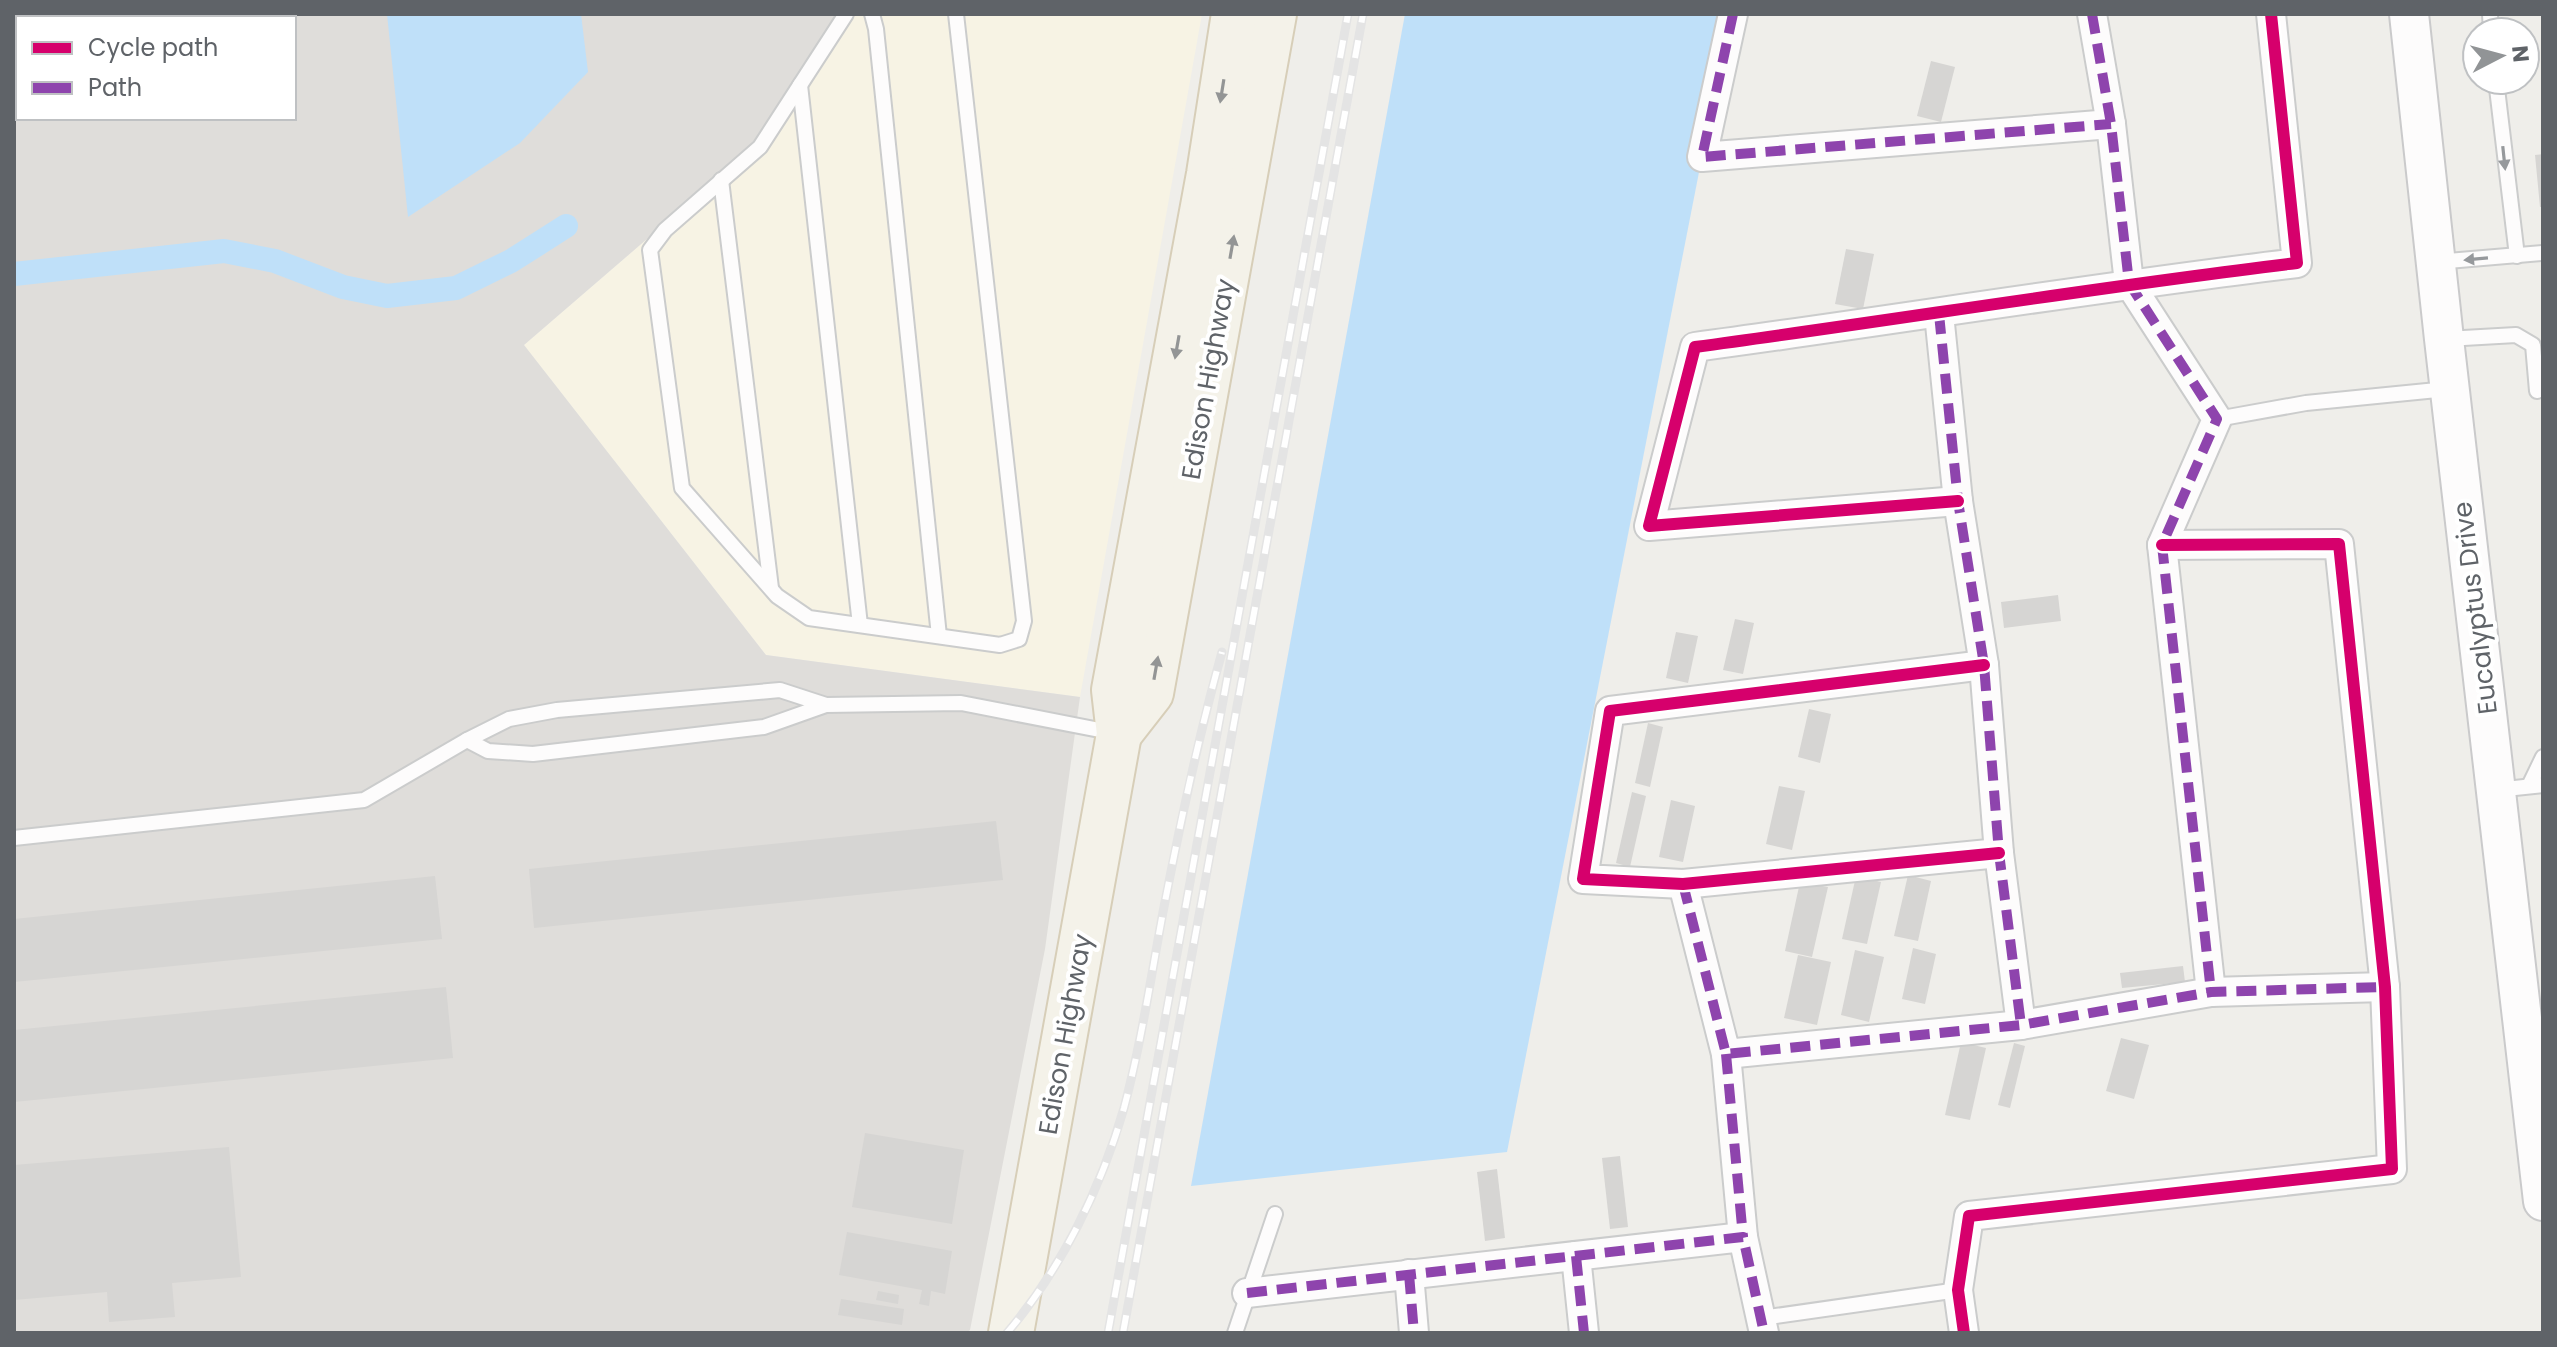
<svg xmlns="http://www.w3.org/2000/svg" width="2557" height="1347" viewBox="0 0 2557 1347" font-family="Poppins,sans-serif">
<rect width="100%" height="100%" fill="#efeeea"/>
<path fill="#f7f3e4" d="M839 14H1202L1080 697 766 655 524 345 756 145Z"/>
<path fill="#dfddda" fill-rule="evenodd" d="M14 14H839L756 145 524 345 766 655 1080 697 1045 949 970 1330 966 1333H14ZM18 18H294V118H18Z"/>
<g fill="#bfe0f9">
<path d="M387 14H581L588 72 520 143 408 217Z"/>
<path d="M1405 14H1730L1507 1152 1191 1186Z"/>
</g>
<g fill="none" stroke-linecap="round" stroke-linejoin="round">
<path stroke="#bfe0f9" stroke-width="24" d="M14 274 224 251 275 261 343 287 387 296 456 288 511 261 566 226"/>
</g>
<g fill="#d6d5d3">
<path d="M108 14H194L195 18H108Z"/>
<path d="M1931 61 1955 67 1941 122 1917 116Z"/>
<path d="M2543 154V207H2540L2535 155Z"/>
<path d="M1846 249 1874 254 1863 309 1835 304Z"/>
<path d="M2058 595 2061 621 2004 628 2001 602Z"/>
<path d="M1735 619 1754 623 1743 674 1723 670Z"/>
<path d="M1676 632 1698 636 1688 683 1666 678Z"/>
<path d="M1809 709 1831 714 1820 763 1798 757Z"/>
<path d="M1648 723 1663 727 1650 787 1635 783Z"/>
<path d="M1779 786 1805 791 1792 850 1766 844Z"/>
<path d="M1632 792 1646 796 1630 867 1616 863Z"/>
<path d="M1671 800 1695 806 1683 862 1659 857Z"/>
<path d="M996 821 1003 880 534 928 529 869Z"/>
<path d="M1908 875 1931 881 1918 941 1894 936Z"/>
<path d="M435 876 442 939 14 982V919Z"/>
<path d="M1856 876 1881 882 1867 944 1842 939Z"/>
<path d="M1800 882 1828 887 1812 957 1785 951Z"/>
<path d="M1913 948 1936 954 1925 1004 1902 999Z"/>
<path d="M1855 950 1884 957 1869 1022 1841 1015Z"/>
<path d="M1798 955 1831 962 1817 1025 1784 1018Z"/>
<path d="M2183 966 2185 982 2122 988 2120 973Z"/>
<path d="M446 987 453 1058 14 1102V1030Z"/>
<path d="M2121 1038 2149 1045 2134 1099 2106 1091Z"/>
<path d="M1961 1042 1986 1048 1970 1120 1945 1115Z"/>
<path d="M2014 1043 2025 1046 2010 1108 1998 1105Z"/>
<path d="M865 1133 964 1150 952 1224 852 1207Z"/>
<path d="M229 1147 241 1277 172 1283 175 1317 109 1322 107 1292 14 1300V1165Z"/>
<path d="M1620 1156 1628 1227 1610 1229 1602 1158Z"/>
<path d="M1497 1169 1505 1238 1485 1241 1477 1172Z"/>
<path d="M847 1232 952 1251 945 1294 931 1291 929 1306 919 1304 922 1290 839 1275Z"/>
<path d="M878 1291 899 1295 898 1304 876 1300Z"/>
<path d="M841 1299 904 1309 902 1325 838 1315Z"/>
</g>
<g fill="none" stroke-linecap="round" stroke-linejoin="round">
<defs>
<g id="lane">
<path d="M846 14 760 147 665 230 650 250 682 488 777 596 809 618 1000 645 1019 639 1024 621 956 14"/>
<path d="M872 14 876 29 939 636"/>
<path d="M2490 14 2491 32"/>
<path d="M2496 80 2517 256"/>
<path d="M800 85 860 625"/>
<path d="M721 180 771 588"/>
<path d="M2436 262 2543 253"/>
<path d="M2446 339 2516 335 2533 345 2537 391"/>
<path d="M2217 419 2306 403 2447 389"/>
<path d="M826 705 764 727 533 754 488 751 467 740 509 719 557 710 780 690 826 705 961 703 1115 733"/>
<path d="M2529 786 2543 757"/>
<path d="M2496 790 2543 785"/>
<path d="M14 838 364 800 467 740"/>
<path d="M1762 1318 1958 1290"/>
<path d="M1235 1333 1275 1214"/>
</g>
<g id="street">
<path d="M1733 14 1702 157 2111 124"/>
<path d="M2092 14 2111 124 2129 283 2217 419 2162 545 2211 992"/>
<path d="M1939 314 1958 501 1984 665 1999 853 2021 1025"/>
<path d="M1958 501 1649 526 1695 347C1896 320 2096 287 2297 263L2271 14"/>
<path d="M1984 665 1610 711 1583 879 1683 884 1999 853"/>
<path d="M1683 884 1726 1054 2021 1025 2211 992 2385 987"/>
<path d="M1726 1054 1743 1237"/>
<path d="M1576 1256 1584 1333"/>
<path d="M1409 1274 1414 1333"/>
<path d="M1247 1293 1743 1237 1764 1333"/>
<path d="M1964 1333 1958 1290 1969 1216 2392 1169 2385 987 2339 544 2162 545"/>
</g>
<path id="secondary" d="M2409 14 2444 339 2543 1201"/>
<g id="primary">
<path d="M1119 734 1151 693 1274 14"/>
<path d="M1011 1333 1119 734 1114 690 1209 174 1234 14"/>
</g>
</defs>
<use href="#lane" stroke="#cbcccc" stroke-width="18"/>
<use href="#street" stroke="#cbcccc" stroke-width="32"/>
<use href="#secondary" stroke="#cacacb" stroke-width="42"/>
<use href="#primary" stroke="#d7ceb8" stroke-width="48"/>
<use href="#lane" stroke="#fdfcfc" stroke-width="14"/>
<use href="#street" stroke="#fdfcfc" stroke-width="28"/>
<use href="#secondary" stroke="#fdfcfc" stroke-width="38"/>
<use href="#primary" stroke="#f4f2e9" stroke-width="44"/>
<defs>
<g id="rail">
<path d="M1007 1333C1061 1269 1101 1189 1124 1108 1141 1044 1151 977 1163 912 1180 824 1198 738 1222 652"/>
<path d="M1108 1333 1348 14"/>
<path d="M1123 1333 1363 14"/>
</g>
</defs>
<use href="#rail" stroke="#e4e4e4" stroke-width="9"/>
<use href="#rail" stroke="#fff" stroke-width="6" stroke-dasharray="18" stroke-linecap="butt"/>
<g stroke="#8e44ad" stroke-width="10" stroke-dasharray="20 10" stroke-linecap="butt">
<path d="M1733 14 1702 157 2111 124"/>
<path d="M2092 14 2111 124 2129 283 2217 419 2162 545 2211 992"/>
<path d="M1939 314 1958 501 1984 665 1999 853 2021 1025"/>
<path d="M1683 884 1726 1054 2021 1025 2211 992 2385 987"/>
<path d="M1726 1054 1743 1237"/>
<path d="M1576 1256 1584 1333"/>
<path d="M1409 1274 1414 1333"/>
<path d="M1247 1293 1743 1237 1764 1333"/>
</g>
<defs>
<g id="cycleway">
<path d="M1958 501 1649 526 1695 347C1896 320 2096 287 2297 263L2271 14"/>
<path d="M1984 665 1610 711 1583 879 1683 884 1999 853"/>
<path d="M1964 1333 1958 1290 1969 1216 2392 1169 2385 987 2339 544 2162 545"/>
</g>
</defs>
<use href="#cycleway" stroke="#fff" stroke-width="17"/>
<use href="#cycleway" stroke="#d6006c" stroke-width="12"/>
</g>
<defs><path id="oneway-solid" d="M-6-.8H1V-3.2L6.5 0L1 3.2V.8H-6Z" transform="scale(2)"/></defs>
<g fill="#939595">
<use href="#oneway-solid" transform="translate(1222 91) rotate(99)"/>
<use href="#oneway-solid" transform="translate(1232 247) rotate(-80)"/>
<use href="#oneway-solid" transform="translate(1177 347) rotate(100)"/>
<use href="#oneway-solid" transform="translate(1156 668) rotate(-80)"/>
</g>
<g fill="#96999c">
<use href="#oneway-solid" transform="translate(2504 158) rotate(84)"/>
<use href="#oneway-solid" transform="translate(2476 259) rotate(175)"/>
</g>
<g text-anchor="middle" stroke-width="8" stroke-linejoin="round" paint-order="stroke">
<g font-size="26" fill="#5f6368" stroke="#fff">
<text transform="translate(1208 379) rotate(-80)" y="9">Edison Highway</text>
<text transform="translate(2475 608) rotate(-97)" y="9">Eucalyptus Drive</text>
<text transform="translate(1065 1034) rotate(-80)" y="9">Edison Highway</text>
</g>
</g>
<rect width="2557" height="1347" fill="none" stroke="#5f6368" stroke-width="32"/>
<rect x="16" y="16" width="280" height="104" fill="#ffffff" stroke="#bfc1c3" stroke-width="2"/>
<rect x="32" y="42" width="40" height="12" fill="#d6006c" stroke="#bfc1c3" stroke-width="2"/>
<text x="88" y="56" font-size="24" fill="#5f6368">Cycle path</text>
<rect x="32" y="82" width="40" height="12" fill="#8e44ad" stroke="#bfc1c3" stroke-width="2"/>
<text x="88" y="96" font-size="24" fill="#5f6368">Path</text>
<g transform="translate(2501 56) rotate(84)"><circle r="38" fill="#ffffff" stroke="#bfc1c3" stroke-width="2"/>
<path d="M0-6L14 30L0 20L-14 30Z" fill="#919496"/>
<text y="-12" font-size="22" font-weight="bold" text-anchor="middle" fill="#5f6368">N</text>
</g>
</svg>
